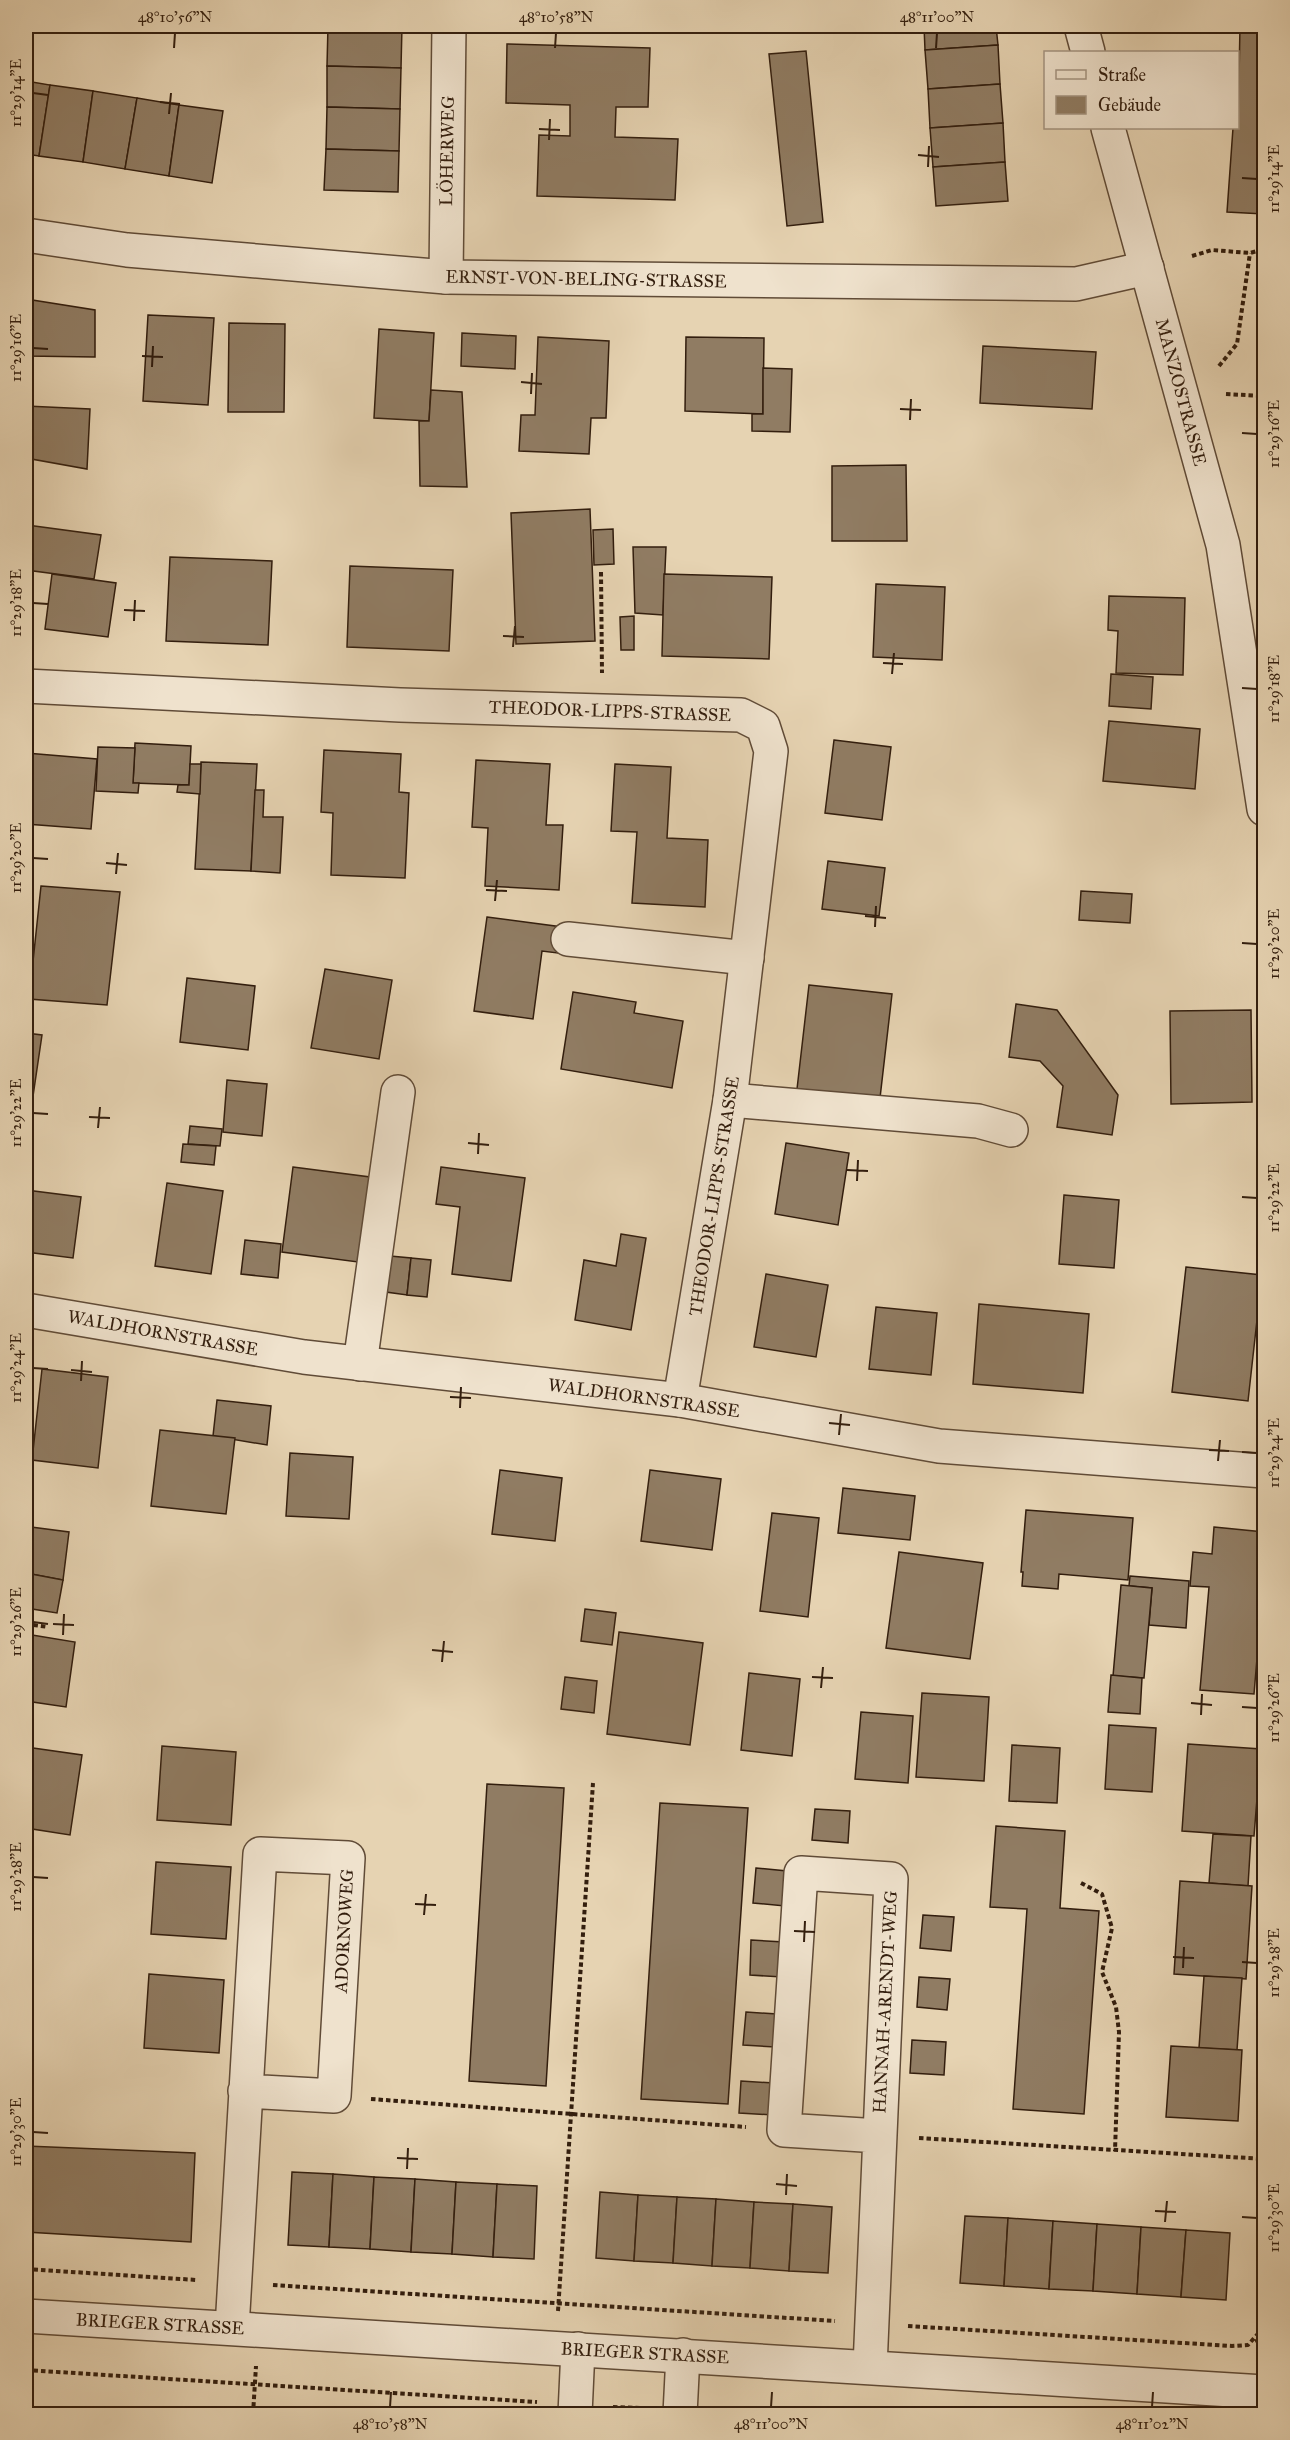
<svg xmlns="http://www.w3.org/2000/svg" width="1290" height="2440" viewBox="0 0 1290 2440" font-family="'IM FELL Great Primer',serif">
<rect width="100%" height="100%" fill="#e6d3b2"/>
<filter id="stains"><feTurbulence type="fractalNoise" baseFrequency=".00333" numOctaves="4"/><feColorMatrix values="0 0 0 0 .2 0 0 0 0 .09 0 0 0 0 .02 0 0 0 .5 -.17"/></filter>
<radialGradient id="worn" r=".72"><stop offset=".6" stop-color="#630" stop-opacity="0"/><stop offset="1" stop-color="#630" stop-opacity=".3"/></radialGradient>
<g fill="#907c63" stroke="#331e0e" stroke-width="1.5">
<path d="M328 26H402L401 68 327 66Z"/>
<path d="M924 26H996L998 45 925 50Z"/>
<path d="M1240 26H1264V214L1227 212 1233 128H1238Z"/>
<path d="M507 44 650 48 648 107H616L615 137 678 139 675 200 537 196 539 135 570 136V105L506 103Z"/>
<path d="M998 45 1000 84 928 89 925 50Z"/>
<path d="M806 51 823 222 787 226 769 54Z"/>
<path d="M327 66 401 68 400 109 327 107Z"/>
<path d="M26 81 50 85 39 156 26 154Z"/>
<path d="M1000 84 1003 123 930 128 928 89Z"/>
<path d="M50 85 93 91 83 162 39 156Z"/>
<path d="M93 91 137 98 125 169 83 162Z"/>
<path d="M137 98 179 105 169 176 125 169Z"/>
<path d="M179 105 223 111 212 183 169 176Z"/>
<path d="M327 107 400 109 399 151 326 149Z"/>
<path d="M1003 123 1005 162 933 167 930 128Z"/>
<path d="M326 149 399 151 398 192 324 190Z"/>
<path d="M1005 162 1008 201 936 206 933 167Z"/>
<path d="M26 299 95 310V357L26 356Z"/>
<path d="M148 315 214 318 208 405 143 401Z"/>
<path d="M229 323 285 324 284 412H228Z"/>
<path d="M379 329 434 333 429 421 374 418Z"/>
<path d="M462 333 516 336 515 369 461 366Z"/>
<path d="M538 337 609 341 606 418H591L589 454 519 451 521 415H535Z"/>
<path d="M686 337 764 338 763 414 685 411Z"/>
<path d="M983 346 1096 352 1092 409 980 403Z"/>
<path d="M763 368 792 369 790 432 752 431V414H763Z"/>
<path d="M431 390 462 392 467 487 420 486 419 421H429Z"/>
<path d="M26 406 90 409 87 469 26 458Z"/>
<path d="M906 465 907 541H832V466Z"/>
<path d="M590 509 595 641 516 644 511 513Z"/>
<path d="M27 525 101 535 94 579 26 570Z"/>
<path d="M613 529 614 564 594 565 593 530Z"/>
<path d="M633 547H666L663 615 635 613Z"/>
<path d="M170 557 272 561 268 645 166 641Z"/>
<path d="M350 566 453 570 449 651 347 647Z"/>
<path d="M52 574 116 583 108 637 45 629Z"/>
<path d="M664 574 772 577 769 659 662 656Z"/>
<path d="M876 584 945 587 942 660 873 657Z"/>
<path d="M1109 596 1185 598 1183 675 1116 673 1118 631 1108 630Z"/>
<path d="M634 616V650H621L620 617Z"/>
<path d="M1111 674 1153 677 1151 709 1109 706Z"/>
<path d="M1109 721 1200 729 1195 789 1103 781Z"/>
<path d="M834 740 891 747 882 820 825 813Z"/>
<path d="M135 743 191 746 189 785 133 783Z"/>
<path d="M98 747 135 748 133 783H139L138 793 96 791Z"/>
<path d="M324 750 401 754 399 792 409 793 405 878 331 875 333 813 321 812Z"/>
<path d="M26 753 97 759 91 829 26 824Z"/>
<path d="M476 760 550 764 546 825H563L559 890 485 886 488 828 472 827Z"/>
<path d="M201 762 257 764 251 871 195 869Z"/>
<path d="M190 764H201L200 794 177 792 178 785H189Z"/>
<path d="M615 764 671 767 667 838 708 840 705 907 632 903 637 832 611 831Z"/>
<path d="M255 790H264L263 817H283L280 873 251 871Z"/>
<path d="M828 861 885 868 879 916 822 909Z"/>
<path d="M41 886 120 892 107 1005 29 999Z"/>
<path d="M1081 891 1132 894 1130 923 1079 920Z"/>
<path d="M487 917 570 928 566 954 542 951 533 1019 474 1011Z"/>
<path d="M325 969 392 980 379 1059 311 1048Z"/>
<path d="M187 978 255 986 248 1050 180 1042Z"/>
<path d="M809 985 892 994 880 1098 797 1089Z"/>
<path d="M573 992 636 1002 634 1013 683 1021 672 1088 561 1069Z"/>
<path d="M1016 1004 1057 1010 1118 1095 1112 1135 1057 1127 1063 1086 1040 1061 1009 1057Z"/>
<path d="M1251 1010 1252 1102 1171 1104 1170 1011Z"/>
<path d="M26 1033 42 1035 28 1130 26 1129Z"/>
<path d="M227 1080 267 1084 262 1136 223 1132Z"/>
<path d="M190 1126 222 1129 220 1146 188 1144Z"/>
<path d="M786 1143 849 1153 838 1225 775 1214Z"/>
<path d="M183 1144 216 1146 214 1165 181 1162Z"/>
<path d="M293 1167 370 1177 358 1262 282 1252Z"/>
<path d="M441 1167 525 1178 511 1281 452 1274 460 1207 436 1204Z"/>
<path d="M167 1183 223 1191 211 1274 155 1266Z"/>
<path d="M26 1190 81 1197 73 1258 26 1252Z"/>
<path d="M1064 1195 1119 1200 1114 1268 1059 1264Z"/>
<path d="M621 1234 646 1238 631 1330 575 1320 584 1260 616 1266Z"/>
<path d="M245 1240 281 1244 278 1278 241 1274Z"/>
<path d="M390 1256 411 1258 407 1295 386 1292Z"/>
<path d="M411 1258 431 1260 427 1297 407 1295Z"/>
<path d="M1186 1267 1262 1275 1248 1401 1172 1392Z"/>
<path d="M766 1274 828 1285 816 1357 754 1347Z"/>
<path d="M979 1304 1089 1314 1083 1393 973 1384Z"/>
<path d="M876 1307 937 1313 931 1375 869 1369Z"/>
<path d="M42 1369 108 1377 98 1468 32 1460Z"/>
<path d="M217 1400 271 1406 267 1445 213 1436Z"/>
<path d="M160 1430 235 1438 226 1514 151 1506Z"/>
<path d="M290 1453 353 1457 349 1519 286 1516Z"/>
<path d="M500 1470 562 1478 555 1541 492 1534Z"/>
<path d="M650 1470 721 1479 712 1550 641 1541Z"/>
<path d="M843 1488 915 1496 910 1540 838 1533Z"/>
<path d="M1026 1510 1133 1518 1128 1580 1059 1574 1058 1589 1022 1586 1023 1572H1021Z"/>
<path d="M772 1513 819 1518 808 1617 760 1611Z"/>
<path d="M31 1527 69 1532 63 1580 26 1573Z"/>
<path d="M1214 1527 1264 1532V1575L1254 1694 1200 1690 1209 1587 1190 1586 1193 1552 1212 1554Z"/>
<path d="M899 1552 983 1563 970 1659 886 1648Z"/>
<path d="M26 1573 63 1580 57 1613 26 1608Z"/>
<path d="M1130 1576 1189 1581 1186 1628 1149 1625 1152 1588 1129 1586Z"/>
<path d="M1121 1585 1152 1588 1144 1678 1113 1676Z"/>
<path d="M585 1609 616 1613 612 1645 581 1641Z"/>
<path d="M619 1632 703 1643 690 1745 607 1734Z"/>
<path d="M26 1634 75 1642 66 1707 26 1701Z"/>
<path d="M749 1673 800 1679 792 1756 741 1750Z"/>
<path d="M1111 1675 1142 1678 1140 1714 1108 1712Z"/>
<path d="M565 1677 597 1681 594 1713 561 1709Z"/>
<path d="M922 1693 989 1697 984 1781 916 1777Z"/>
<path d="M861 1712 913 1716 908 1783 855 1779Z"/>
<path d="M1109 1725 1156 1728 1152 1792 1105 1789Z"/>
<path d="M1188 1744 1261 1749 1254 1836 1182 1831Z"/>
<path d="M1012 1745 1060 1748 1057 1803 1009 1801Z"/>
<path d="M162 1746 236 1752 231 1825 157 1820Z"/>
<path d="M26 1747 82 1755 70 1835 26 1828Z"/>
<path d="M487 1784 564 1788 546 2086 469 2081Z"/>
<path d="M660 1803 748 1808 728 2104 641 2099Z"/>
<path d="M815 1809 850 1811 848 1843 812 1840Z"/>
<path d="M996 1826 1065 1831 1060 1908 1099 1911 1084 2114 1013 2109 1027 1909 990 1907Z"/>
<path d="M1213 1834 1251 1836 1248 1886 1209 1883Z"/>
<path d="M156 1862 231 1867 226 1939 151 1934Z"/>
<path d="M756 1868 787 1871 785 1906 753 1903Z"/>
<path d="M1180 1881 1252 1886 1246 1979 1174 1974Z"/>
<path d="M923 1915 954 1917 951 1951 920 1948Z"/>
<path d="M751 1940 784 1942 782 1977 750 1975Z"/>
<path d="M149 1974 224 1980 219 2053 144 2048Z"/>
<path d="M1204 1976 1242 1978 1237 2050 1199 2048Z"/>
<path d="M919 1977 950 1979 947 2010 917 2007Z"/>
<path d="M746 2012 777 2014 775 2047 743 2045Z"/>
<path d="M912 2040 946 2042 944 2075 910 2073Z"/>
<path d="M1171 2046 1242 2050 1238 2121 1166 2117Z"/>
<path d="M741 2081 774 2083 773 2115 739 2113Z"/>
<path d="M26 2146 195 2153 191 2242 26 2232Z"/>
<path d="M292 2172 333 2174 329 2247 288 2245Z"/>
<path d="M333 2174 374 2177 370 2249 329 2247Z"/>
<path d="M374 2177 415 2179 411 2252 370 2249Z"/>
<path d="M415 2179 456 2182 452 2254 411 2252Z"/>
<path d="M456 2182 497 2184 493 2257 452 2254Z"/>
<path d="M497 2184 537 2186 534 2259 493 2257Z"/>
<path d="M600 2192 638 2195 634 2261 596 2258Z"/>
<path d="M638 2195 677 2197 673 2263 634 2261Z"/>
<path d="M677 2197 716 2199 712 2266 673 2263Z"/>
<path d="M716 2199 754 2202 750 2268 712 2266Z"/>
<path d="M754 2202 793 2204 789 2271 750 2268Z"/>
<path d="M793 2204 832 2207 828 2273 789 2271Z"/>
<path d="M965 2216 1008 2218 1004 2286 960 2283Z"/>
<path d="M1008 2218 1053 2221 1049 2289 1004 2286Z"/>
<path d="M1053 2221 1097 2224 1093 2291 1049 2289Z"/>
<path d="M1097 2224 1141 2227 1137 2294 1093 2291Z"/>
<path d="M1141 2227 1186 2230 1181 2297 1137 2294Z"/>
<path d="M1186 2230 1230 2233 1226 2300 1181 2297Z"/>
</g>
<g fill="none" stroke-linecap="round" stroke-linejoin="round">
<defs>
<g id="minor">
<path d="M1081 26 1088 52"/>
<path d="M1108 128 1223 545 1264 809"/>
<path d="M26 235 127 250 446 277 1076 284 1147 268"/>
<path d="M446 277 449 26"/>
<path d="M26 686 400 705 741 715 763 726 771 751 730 1100 680 1400"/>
<path d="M568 939 747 958"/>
<path d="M730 1100 978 1121 1011 1130"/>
<path d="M26 1310 304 1357 680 1400 939 1446 1264 1471"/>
<path d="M360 1364 398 1092"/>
<path d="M26 2316 1264 2392"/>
<path d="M232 2328 260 1854 348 1858 334 2096 245 2091"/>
<path d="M870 2367 891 1879 801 1873 784 2130 879 2136"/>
<path d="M575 2414 578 2349"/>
<path d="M680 2414 683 2355"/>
</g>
</defs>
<use href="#minor" stroke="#604b37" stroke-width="36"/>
<g stroke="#331e0e" stroke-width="4" stroke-dasharray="4.5 3" stroke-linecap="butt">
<path d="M1192 256 1212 250 1250 253 1264 249"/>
<path d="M1219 366 1237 344 1250 253"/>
<path d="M1226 394 1264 396"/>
<path d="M601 572 602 673"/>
<path d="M26 1624 48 1627"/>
<path d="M1081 1883 1102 1894 1112 1928 1102 1972 1116 2007 1119 2032 1115 2151"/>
<path d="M371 2099 746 2127"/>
<path d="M919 2138 1264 2159"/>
<path d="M26 2269 197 2280"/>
<path d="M273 2285 835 2321"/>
<path d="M558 2311 593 1783"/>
<path d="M908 2326 1232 2346 1248 2345 1264 2327"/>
<path d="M1256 2339 1264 2353"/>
<path d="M26 2370 537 2402"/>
<path d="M613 2407 642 2408"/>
<path d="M718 2413 738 2414"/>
<path d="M253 2414 256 2366"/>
</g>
<use href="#minor" stroke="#efe2cd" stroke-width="33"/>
</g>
<path fill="none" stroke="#331e0e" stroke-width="2" d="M174 48 175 33M555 48 556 33M936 48 937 33M33 93 48 95M160 102 180 104M169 114 171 93M539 129 560 130M549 140 550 119M918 155 939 157M928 167 929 146M1242 178 1257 179M33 348 48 349M142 356 163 357M152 367 153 346M521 382 542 384M531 394 532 373M900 409 921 410M910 420 911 399M1242 433 1257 434M33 603 48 604M124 610 145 611M134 621 135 600M503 636 524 637M513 647 515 626M883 663 903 664M892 674 894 653M1242 688 1257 689M33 858 48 859M106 863 127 865M116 874 118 853M486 890 507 891M495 901 497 880M865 916 886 918M875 927 876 906M1242 943 1257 944M33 1113 48 1114M89 1117 110 1118M98 1128 100 1107M468 1143 489 1145M478 1154 479 1133M847 1170 868 1171M857 1181 858 1160M1242 1197 1257 1198M33 1368 48 1369M71 1370 92 1372M81 1381 82 1361M450 1397 471 1398M460 1408 461 1387M829 1423 850 1425M839 1435 841 1414M1209 1450 1229 1451M1242 1452 1257 1453M1218 1461 1220 1440M33 1622 48 1624M53 1624 74 1625M63 1635 64 1614M432 1650 453 1652M442 1662 444 1641M812 1677 833 1678M821 1688 823 1667M1191 1703 1212 1705M1242 1707 1257 1708M1201 1715 1202 1694M33 1877 48 1878M415 1904 436 1905M424 1915 426 1894M794 1931 815 1932M804 1942 805 1921M1173 1957 1194 1958M1242 1962 1257 1963M1183 1968 1184 1947M33 2132 48 2133M397 2158 418 2159M407 2169 408 2148M776 2184 797 2186M786 2195 787 2174M1155 2211 1176 2212M1242 2217 1257 2218M1165 2222 1167 2201M390 2407 391 2392M771 2407 772 2392M1152 2407 1153 2392"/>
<g text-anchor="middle" stroke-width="5" stroke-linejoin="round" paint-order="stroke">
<g font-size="18" fill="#331e0e" stroke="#efe2cd">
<text transform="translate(447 151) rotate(-89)" y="6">LÖHERWEG</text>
<text transform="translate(586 279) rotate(1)" y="6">ERNST-VON-BELING-STRASSE</text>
<text transform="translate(1181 392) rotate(75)" y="6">MANZOSTRASSE</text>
<text transform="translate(610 711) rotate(2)" y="6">THEODOR-LIPPS-STRASSE</text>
<text transform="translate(714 1196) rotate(-81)" y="6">THEODOR-LIPPS-STRASSE</text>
<text transform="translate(163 1333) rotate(10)" y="6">WALDHORNSTRASSE</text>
<text transform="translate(644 1398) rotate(8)" y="6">WALDHORNSTRASSE</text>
<text transform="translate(344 1931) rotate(-87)" y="6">ADORNOWEG</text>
<text transform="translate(885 2002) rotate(-87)" y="6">HANNAH-ARENDT-WEG</text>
<text transform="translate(160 2324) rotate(3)" y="6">BRIEGER STRASSE</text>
<text transform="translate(645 2353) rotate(3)" y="6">BRIEGER STRASSE</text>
</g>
</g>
<rect width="1290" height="2440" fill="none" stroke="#e6d3b2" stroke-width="66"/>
<rect x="1044" y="51" width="195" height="78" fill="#efe2cd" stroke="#a49481" stroke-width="1.5"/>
<rect x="1056" y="70" width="30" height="9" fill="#efe2cd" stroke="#a49481" stroke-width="1.5"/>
<text x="1098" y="81" font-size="18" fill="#331e0e">Straße</text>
<rect x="1056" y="96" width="30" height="18" fill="#907c63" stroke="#a49481" stroke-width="1.5"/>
<text x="1098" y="111" font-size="18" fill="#331e0e">Gebäude</text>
<rect x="33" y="33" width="1224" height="2374" fill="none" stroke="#331e0e" stroke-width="2"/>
<g font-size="15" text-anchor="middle" fill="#331e0e">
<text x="175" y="22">48°10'56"N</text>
<text x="556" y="22">48°10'58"N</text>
<text x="937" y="22">48°11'00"N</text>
<text transform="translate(16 93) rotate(-90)" y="5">11°29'14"E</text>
<text transform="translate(1274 179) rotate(-90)" y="5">11°29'14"E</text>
<text transform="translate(16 348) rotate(-90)" y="5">11°29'16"E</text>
<text transform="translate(1274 434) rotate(-90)" y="5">11°29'16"E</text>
<text transform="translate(16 603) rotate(-90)" y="5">11°29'18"E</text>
<text transform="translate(1274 689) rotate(-90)" y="5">11°29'18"E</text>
<text transform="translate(16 858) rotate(-90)" y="5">11°29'20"E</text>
<text transform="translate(1274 944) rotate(-90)" y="5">11°29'20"E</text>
<text transform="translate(16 1113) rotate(-90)" y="5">11°29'22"E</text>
<text transform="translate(1274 1198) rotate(-90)" y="5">11°29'22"E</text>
<text transform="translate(16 1368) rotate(-90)" y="5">11°29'24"E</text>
<text transform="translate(1274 1453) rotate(-90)" y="5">11°29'24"E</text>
<text transform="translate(16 1622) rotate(-90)" y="5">11°29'26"E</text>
<text transform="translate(1274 1708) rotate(-90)" y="5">11°29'26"E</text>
<text transform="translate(16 1877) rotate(-90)" y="5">11°29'28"E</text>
<text transform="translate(1274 1963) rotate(-90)" y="5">11°29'28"E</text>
<text transform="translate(16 2132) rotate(-90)" y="5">11°29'30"E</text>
<text transform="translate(1274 2218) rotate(-90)" y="5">11°29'30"E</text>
<text x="390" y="2429">48°10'58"N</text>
<text x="771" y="2429">48°11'00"N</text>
<text x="1152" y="2429">48°11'02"N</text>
</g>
<rect width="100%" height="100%" filter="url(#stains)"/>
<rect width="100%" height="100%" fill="url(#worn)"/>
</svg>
